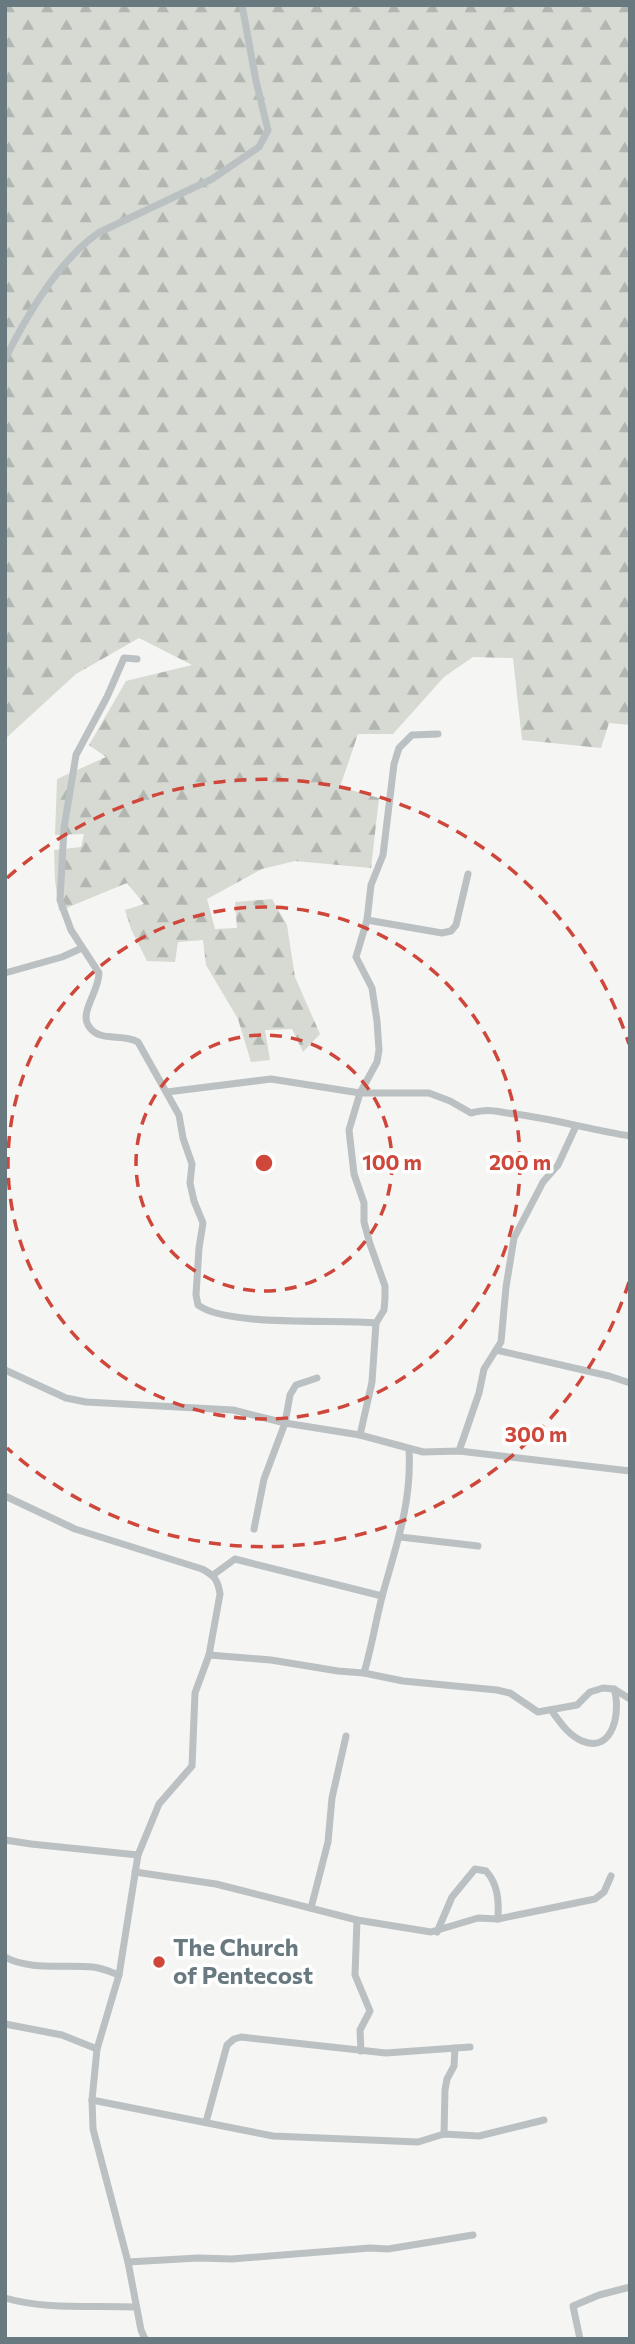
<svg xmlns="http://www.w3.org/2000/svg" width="635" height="2344" viewBox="0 0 635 2344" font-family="Commissioner,sans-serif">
<defs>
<pattern id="forest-firs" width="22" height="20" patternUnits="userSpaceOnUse" patternTransform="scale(1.75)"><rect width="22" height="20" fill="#d6dad2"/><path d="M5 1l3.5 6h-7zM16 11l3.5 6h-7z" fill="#b1b6b0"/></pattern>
</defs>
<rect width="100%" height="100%" fill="#f5f5f3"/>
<path fill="url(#forest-firs)" d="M5 5H630V725L609 723 601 748 522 740 513 658 473 657 444 677 393 734H358L340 787 379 798 371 868 295 861 262 869 207 899 215 929 237 928 235 902 272 899 287 925 295 977 320 1034 303 1052 292 1029 265 1030 270 1060 251 1062 238 1019 206 965 203 940 178 942 175 962 147 961 131 929 125 910 144 904 127 883 59 911 55 880 54 850 81 847 84 834 55 835 57 779 106 757 89 745 126 681 192 665 139 638 76 674 5 739Z"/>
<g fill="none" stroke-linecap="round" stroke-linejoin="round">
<g stroke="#bbc0c2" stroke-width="7">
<path d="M5 359C26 317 60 258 100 232L212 179 259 147 268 130 256 81 242 5"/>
<path d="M137 659 124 658 107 697 76 755 64 828 60 900 71 930 99 973C99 991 80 1012 88 1025 99 1044 122 1032 138 1042L179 1115 183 1138 192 1164 190 1183 194 1201 203 1223 199 1248 196 1295 198 1305C227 1327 335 1319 376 1323"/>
<path d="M367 920 442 933 451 931 456 925 468 874"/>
<path d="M5 973 62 957 82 948"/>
<path d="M167 1092 271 1079 360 1093H429L450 1101 471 1113C491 1108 495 1112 515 1114 554 1119 591 1130 630 1136"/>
<path d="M496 1350 609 1376 630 1383"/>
<path d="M5 1370 66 1398 86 1402 233 1410 285 1423 360 1435 423 1452 459 1451 630 1471"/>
<path d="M360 1435 372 1382 376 1323 384 1310 385 1298V1286L370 1244 364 1222V1203L354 1174 349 1130 360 1093 377 1062 379 1050 377 1021 372 988 356 957 367 920 371 885 383 855 394 764 399 748 412 735 438 734"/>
<path d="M459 1451 479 1393 484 1369 501 1342 506 1287 514 1238 543 1182 558 1165 576 1126"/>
<path d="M5 1496 75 1529 202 1569C214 1575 218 1580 220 1594L209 1655 195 1693 192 1766 159 1804 138 1855 119 1975 97 2049 92 2100 93 2129 128 2262 141 2330 145 2339"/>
<path d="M254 1529 264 1479 285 1423 290 1395 296 1385 317 1378"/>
<path d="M400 1537 478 1546"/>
<path d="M213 1575 235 1559 382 1596"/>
<path d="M209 1655 271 1660 338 1671 364 1673 403 1681 497 1690 510 1693 538 1712 577 1705 590 1692 603 1688 614 1689 630 1699"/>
<path d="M364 1673C372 1646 376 1619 383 1593 397 1543 412 1501 409 1449"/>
<path d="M551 1710C560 1722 568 1735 582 1741 614 1754 621 1710 614 1689"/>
<path d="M5 1840 31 1844 138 1855"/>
<path d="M135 1872 216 1884 357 1920 431 1932 478 1918 498 1919 595 1899 604 1892 611 1876"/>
<path d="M311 1908 328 1842 332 1798 346 1736"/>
<path d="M357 1920 355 1975 370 2011 360 2030 361 2051"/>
<path d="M437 1932 452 1897 475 1869 486 1871C498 1884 499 1901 498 1919"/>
<path d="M5 1957C30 1971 65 1964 93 1967 102 1968 111 1972 119 1975"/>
<path d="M5 2024 62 2035 97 2049"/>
<path d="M92 2100 273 2136 418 2142 444 2134 479 2136 544 2120"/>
<path d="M206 2122 227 2045 234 2039 241 2037 386 2053 470 2047"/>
<path d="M444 2134 445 2090 447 2079 454 2066 455 2048"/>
<path d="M128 2262 198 2258 232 2259 370 2248 388 2249 473 2235"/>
<path d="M5 2298C46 2310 93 2305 136 2307"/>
<path d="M580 2339 573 2306 599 2295 630 2287"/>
</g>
</g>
<g fill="none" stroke="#ce473a" stroke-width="3.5" stroke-dasharray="12 9">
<circle cx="264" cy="1163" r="128"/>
<circle cx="264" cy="1163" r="256"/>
<path d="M629 1282A384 384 0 0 1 7 1448M7 878A384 384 0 0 1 629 1044"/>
</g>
<circle fill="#ce473a" stroke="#fff" stroke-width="2.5" cx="159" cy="1962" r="7"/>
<g text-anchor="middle" stroke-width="7" stroke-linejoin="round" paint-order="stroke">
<g font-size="24" font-weight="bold" fill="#687980" stroke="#fff" text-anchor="start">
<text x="173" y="1956">The Church<tspan x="173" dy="28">of Pentecost</tspan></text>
</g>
</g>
<circle cx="264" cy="1163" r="10" fill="#ce473a" stroke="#fff" stroke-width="3.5"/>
<g font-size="21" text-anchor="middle" font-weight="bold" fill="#ce473a" stroke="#fff" stroke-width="7" stroke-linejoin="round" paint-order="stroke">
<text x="392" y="1170">100 m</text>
<text x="520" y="1170">200 m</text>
<text x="536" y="1442">300 m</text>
</g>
<rect width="635" height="2344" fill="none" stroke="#687980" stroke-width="14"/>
</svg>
